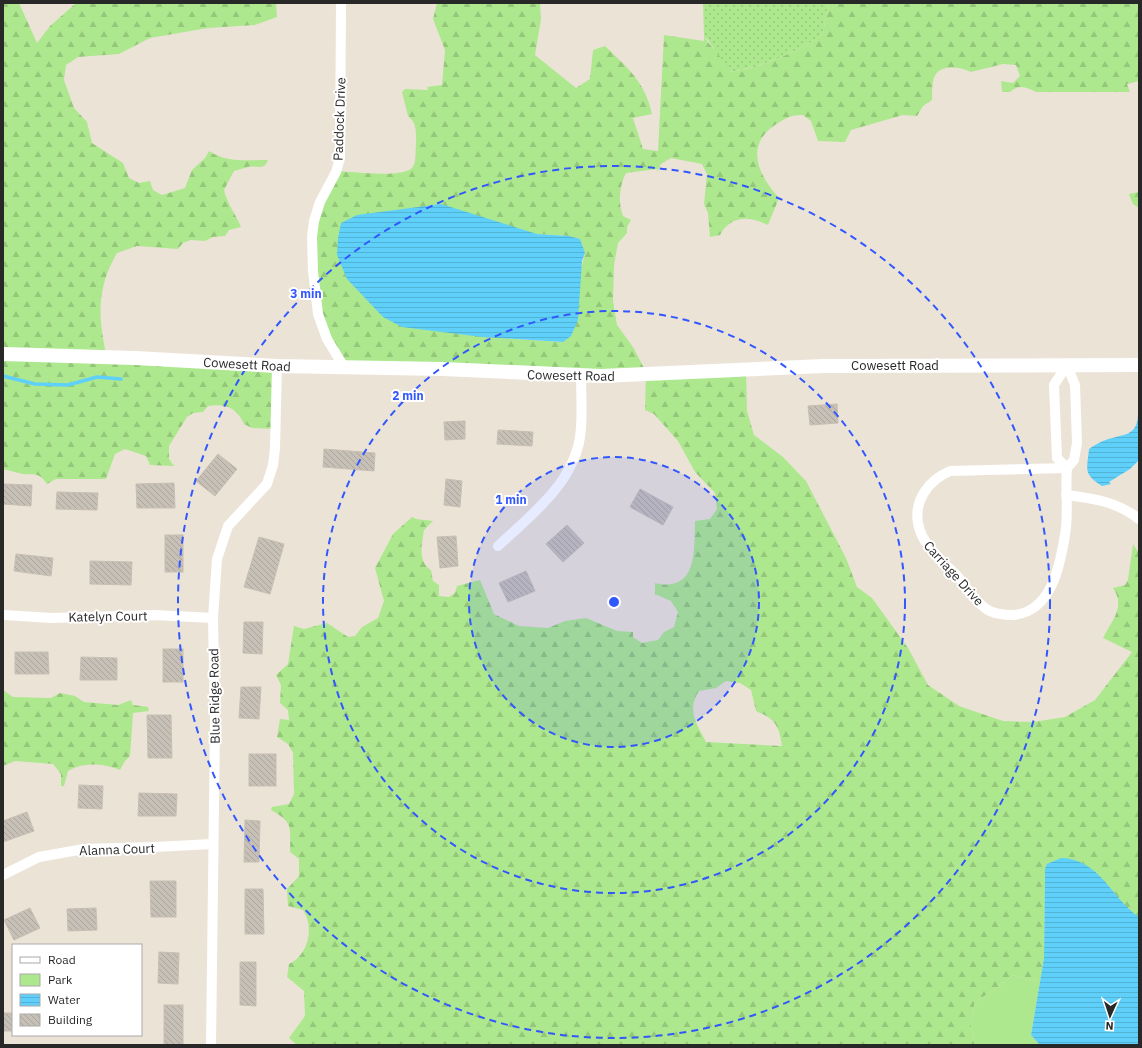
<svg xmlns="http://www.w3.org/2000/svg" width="1142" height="1048" viewBox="0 0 1142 1048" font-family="'IBM Plex Sans',sans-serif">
<defs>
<pattern id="grass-dots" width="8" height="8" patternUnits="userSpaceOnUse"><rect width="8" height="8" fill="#ade88e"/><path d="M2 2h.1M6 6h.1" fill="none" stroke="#95c77a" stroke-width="1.8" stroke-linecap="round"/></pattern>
<pattern id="forest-firs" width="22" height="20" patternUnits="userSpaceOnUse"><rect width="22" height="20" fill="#ade88e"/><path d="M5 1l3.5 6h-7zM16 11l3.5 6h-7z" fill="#95c77a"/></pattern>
<pattern id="water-rules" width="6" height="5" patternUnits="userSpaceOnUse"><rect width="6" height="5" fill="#5fd0f9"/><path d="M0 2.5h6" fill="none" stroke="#53b3d5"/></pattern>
<pattern id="building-back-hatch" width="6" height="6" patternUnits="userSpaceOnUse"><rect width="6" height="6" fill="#c7c0b7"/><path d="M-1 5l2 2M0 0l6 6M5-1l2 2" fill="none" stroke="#aba59d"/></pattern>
</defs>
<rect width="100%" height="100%" fill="#ece3d7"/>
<path fill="url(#grass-dots)" d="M703 3H828L823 34 821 36C793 54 762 67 729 72L708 40 704 37Z"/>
<g fill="url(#forest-firs)" fill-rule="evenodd">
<path d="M3 3H19L37 43 50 26 76 3H276L277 17 255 25 208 28 150 38 119 54 78 57 66 65 64 80 74 108 87 122 92 143 123 163 129 178 139 183 150 181 153 190 162 195 185 188 192 170 205 158 209 151C227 163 247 160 268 160 264 171 257 165 248 167 243 168 239 170 234 171L224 190C227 204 236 214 241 227L229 230 225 236 213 237 205 241 191 240 183 243 178 249 137 246 117 253C96 289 98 318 107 358L273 366 275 429 252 428 244 424C237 408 226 403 208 406L203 412 193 413 187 417 169 446V459L174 466 150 465 146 456 125 449 115 454 106 479H56L47 484C37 469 32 477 19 473 13 472 9 470 3 469Z"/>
<path d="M437 3H540L541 19 535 55 576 88 590 79 593 50 605 46C628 68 645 82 652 114L633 118 643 149 658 151 664 35 704 41V37L729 68 730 72C762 67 793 54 821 36L823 34 828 3H1139V81L1127 84 1130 92H1036C1026 87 1019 84 1010 92H1002L1001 81 1013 83 1020 76 1016 65 1003 64 971 72C959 66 935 63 933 82 932 88 932 94 932 100L923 106 917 116 903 115 851 130 845 142 818 141 811 121 803 115C790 115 786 118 775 125 744 146 759 176 779 198L768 225C749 216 731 215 720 235L710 237 708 213 704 204 707 174 702 164 671 158 661 164 657 172V169L626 173C619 186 618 203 623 216L631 220 627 227V233L618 243 614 265 613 301 617 325 633 347 644 368 746 371 747 411 754 435 783 457 806 481 846 558 857 587 872 598 908 648 928 685 959 706 1003 721 1033 722 1065 717 1095 700 1132 652 1103 638C1112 620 1126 607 1113 588L1125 585 1128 580 1133 544 1139 553V917L1045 869 1044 958 1040 982 1013 975 997 988 975 1002 971 1025 975 1045H297L289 1038 305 1016 304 991 287 977 289 964C308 955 315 928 303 910L288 906 287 889 299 876V859L290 852C290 827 294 823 271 810L272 807 289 804 294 794 293 753 288 744 277 737 280 719 289 720 288 710 280 703 281 685 276 675 288 664 294 626 304 629 327 623 348 637 355 636 362 627 378 618 384 601 375 568 393 534 412 517 416 519 433 521 424 530C422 544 417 561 431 570L433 581 439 585V596L449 597 455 593 457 586 480 580 494 614 519 626 548 628 565 621 586 618 617 631 633 632V637L642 643 658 640 664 632 674 627 678 612 671 601 655 594V583C698 593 694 550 695 521L710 519 717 509 715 493 695 472 678 441 654 414 645 410 646 377 342 366 318 314 316 217 338 171C353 172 402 178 412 168 417 162 415 151 416 144 416 132 417 123 408 116L402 92 405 89 428 90 427 87 442 85 445 50 433 19ZM537 234 569 236 585 253 563 342 482 337ZM726 681 740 683 751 690 756 711C775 719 779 725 782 746L706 742C697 724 686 710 699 691L716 688Z"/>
<path d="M1139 192V208L1133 204 1129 194Z"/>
<path d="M3 690 13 697 51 698 60 693 75 696 84 702 118 705 131 700 133 705 148 707 149 711 133 713 130 756 125 761 120 770C104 763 83 762 68 771L64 786H61V774L53 764 15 761 3 766Z"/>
</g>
<path fill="#ade88e" d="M1013 975 1040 982 1031 1035 1039 1044 975 1045 971 1025 975 1002 997 988Z"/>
<g fill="url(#water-rules)">
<path d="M441 204 537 234 569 236 580 239 585 253 582 261 578 320 571 336 563 342 482 337 402 327 383 317 347 279 337 255 338 238 341 223 357 215Z"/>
<path d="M1138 410H1139V460L1130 469 1109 482 1111 484 1102 486C1083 474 1087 470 1089 449 1093 446 1098 443 1103 441 1122 433 1139 439 1138 410Z"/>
<path d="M1061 858C1100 859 1111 898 1139 917V1045H1042L1039 1044 1031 1035 1044 958 1045 869 1047 864Z"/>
</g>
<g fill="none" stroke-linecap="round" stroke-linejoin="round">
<path stroke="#5fd0f9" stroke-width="3.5" d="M3 376 35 384 68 385 97 377 121 379"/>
</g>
<g fill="url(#building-back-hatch)" stroke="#c7bfb1">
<path d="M837 404 838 423 810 425 808 406Z"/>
<path d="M465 421V439L445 440 444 422Z"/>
<path d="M498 430 533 432 532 446 497 444Z"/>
<path d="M324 449 375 453 374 471 323 467Z"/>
<path d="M218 454 237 469 215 496 196 481Z"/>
<path d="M446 479 462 481 460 507 444 505Z"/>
<path d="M174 483 175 508H137L136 484Z"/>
<path d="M3 484 32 485 31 506 3 504Z"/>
<path d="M640 489 673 507 663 525 630 507Z"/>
<path d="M57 492 98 493 97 510 56 509Z"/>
<path d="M567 525 584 543 563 562 546 544Z"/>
<rect x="165" y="535" width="18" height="37"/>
<path d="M456 536 458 566 440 568 437 537Z"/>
<path d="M259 537 284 544 270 594 244 587Z"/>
<path d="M16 554 53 558 51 576 14 571Z"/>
<path d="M90 561 132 562 131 585 90 584Z"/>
<path d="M526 571 535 591 508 602 499 583Z"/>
<path d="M244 622H263L262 654 243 653Z"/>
<rect x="163" y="649" width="20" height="33"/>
<path d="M15 652H48L49 674H15Z"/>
<path d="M81 657 117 658V680H80Z"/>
<path d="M241 687H261L259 719 239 718Z"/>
<path d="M147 715H171L172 758H148Z"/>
<rect x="249" y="754" width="27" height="32"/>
<path d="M79 785 103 786 102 809 78 808Z"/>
<path d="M139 793 177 794 176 816H138Z"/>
<path d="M27 812 34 831 3 842V821Z"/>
<path d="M245 820 260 821 259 862H244Z"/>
<path d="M150 881H176V917H151Z"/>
<path d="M245 889H263L264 934H245Z"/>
<path d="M30 908 40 928 14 940 4 920Z"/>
<path d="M96 908 97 930 68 931 67 909Z"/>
<path d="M159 952 179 953 178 984 158 983Z"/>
<path d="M240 962H256V1006L240 1005Z"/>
<rect x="164" y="1005" width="19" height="40"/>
<rect x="3" y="1013" width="10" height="18"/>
</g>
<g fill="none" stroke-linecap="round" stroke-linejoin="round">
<g stroke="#fff" stroke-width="10">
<path d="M341 3 340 158 336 172 320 202 314 221 312 237 313 271 318 314 327 339 344 367"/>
<path d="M1067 365 1075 385 1077 443 1074 460 1067 468C1065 490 1069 513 1065 535 1060 565 1052 611 1014 615 1004 615 992 614 985 608 975 601 967 588 959 578 945 563 921 545 918 523 914 500 929 480 950 471L1067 468"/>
<path d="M1067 365 1054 385 1057 458 1067 468"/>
<path d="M1066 495C1092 498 1118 502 1139 519"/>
<path d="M498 546C530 516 573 484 580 437 583 417 581 396 581 375"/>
<path d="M4 615 52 618 154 615 213 618"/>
<path d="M3 875 39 857 84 849 155 847 212 844"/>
<path d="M211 1045 215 724 213 618 217 559 228 526 267 484 273 465 275 448 277 366"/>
</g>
<path stroke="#fff" stroke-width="14" d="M3 354 135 358 277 366 443 369 601 376 823 366 1139 365"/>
</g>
<circle cx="614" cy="602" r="145" fill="#3157ff" fill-opacity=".12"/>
<g fill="none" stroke="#3157ff" stroke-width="2" stroke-dasharray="7 5">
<circle cx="614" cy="602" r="145"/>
<circle cx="614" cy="602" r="291"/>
<circle cx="614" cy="602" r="436"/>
</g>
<g text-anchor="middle" stroke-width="4" stroke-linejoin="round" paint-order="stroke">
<g font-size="13" fill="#282828" stroke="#fff">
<text transform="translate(339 119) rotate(-88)" y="5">Paddock Drive</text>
<text transform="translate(247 364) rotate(3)" y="5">Cowesett Road</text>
<text x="895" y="370">Cowesett Road</text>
<text transform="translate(571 375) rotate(1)" y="5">Cowesett Road</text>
<text transform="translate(954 573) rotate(48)" y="5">Carriage Drive</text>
<text transform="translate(108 616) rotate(-1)" y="5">Katelyn Court</text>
<text transform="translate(214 696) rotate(-91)" y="5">Blue Ridge Road</text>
<text transform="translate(117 849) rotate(-2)" y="5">Alanna Court</text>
</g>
</g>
<circle cx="614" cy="602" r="6" fill="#3157ff" stroke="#fff" stroke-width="2"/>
<g font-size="12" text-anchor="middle" font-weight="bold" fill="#3157ff" stroke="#fff" stroke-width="4" stroke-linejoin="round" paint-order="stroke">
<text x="306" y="298">3 min</text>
<text x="408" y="400">2 min</text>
<text x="511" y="504">1 min</text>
</g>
<rect width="1142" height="1048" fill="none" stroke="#282828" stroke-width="8"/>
<rect x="12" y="944" width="130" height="92" fill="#ffffff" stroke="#a9a9a9"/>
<rect x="20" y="957" width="20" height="6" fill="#ffffff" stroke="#a9a9a9"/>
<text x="48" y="964" font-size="12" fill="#282828">Road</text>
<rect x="20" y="974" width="20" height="12" fill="#ade88e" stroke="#a9a9a9"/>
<text x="48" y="984" font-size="12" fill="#282828">Park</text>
<rect x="20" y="994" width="20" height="12" fill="url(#water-rules)" stroke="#a9a9a9"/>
<text x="48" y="1004" font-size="12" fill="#282828">Water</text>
<rect x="20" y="1014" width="20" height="12" fill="url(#building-back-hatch)" stroke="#a9a9a9"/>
<text x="48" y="1024" font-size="12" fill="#282828">Building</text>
<g transform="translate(1110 1016) rotate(183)" stroke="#ffffff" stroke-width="3" paint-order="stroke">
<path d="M0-3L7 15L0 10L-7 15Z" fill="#282828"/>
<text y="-6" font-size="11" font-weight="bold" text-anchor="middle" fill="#282828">N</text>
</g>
</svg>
